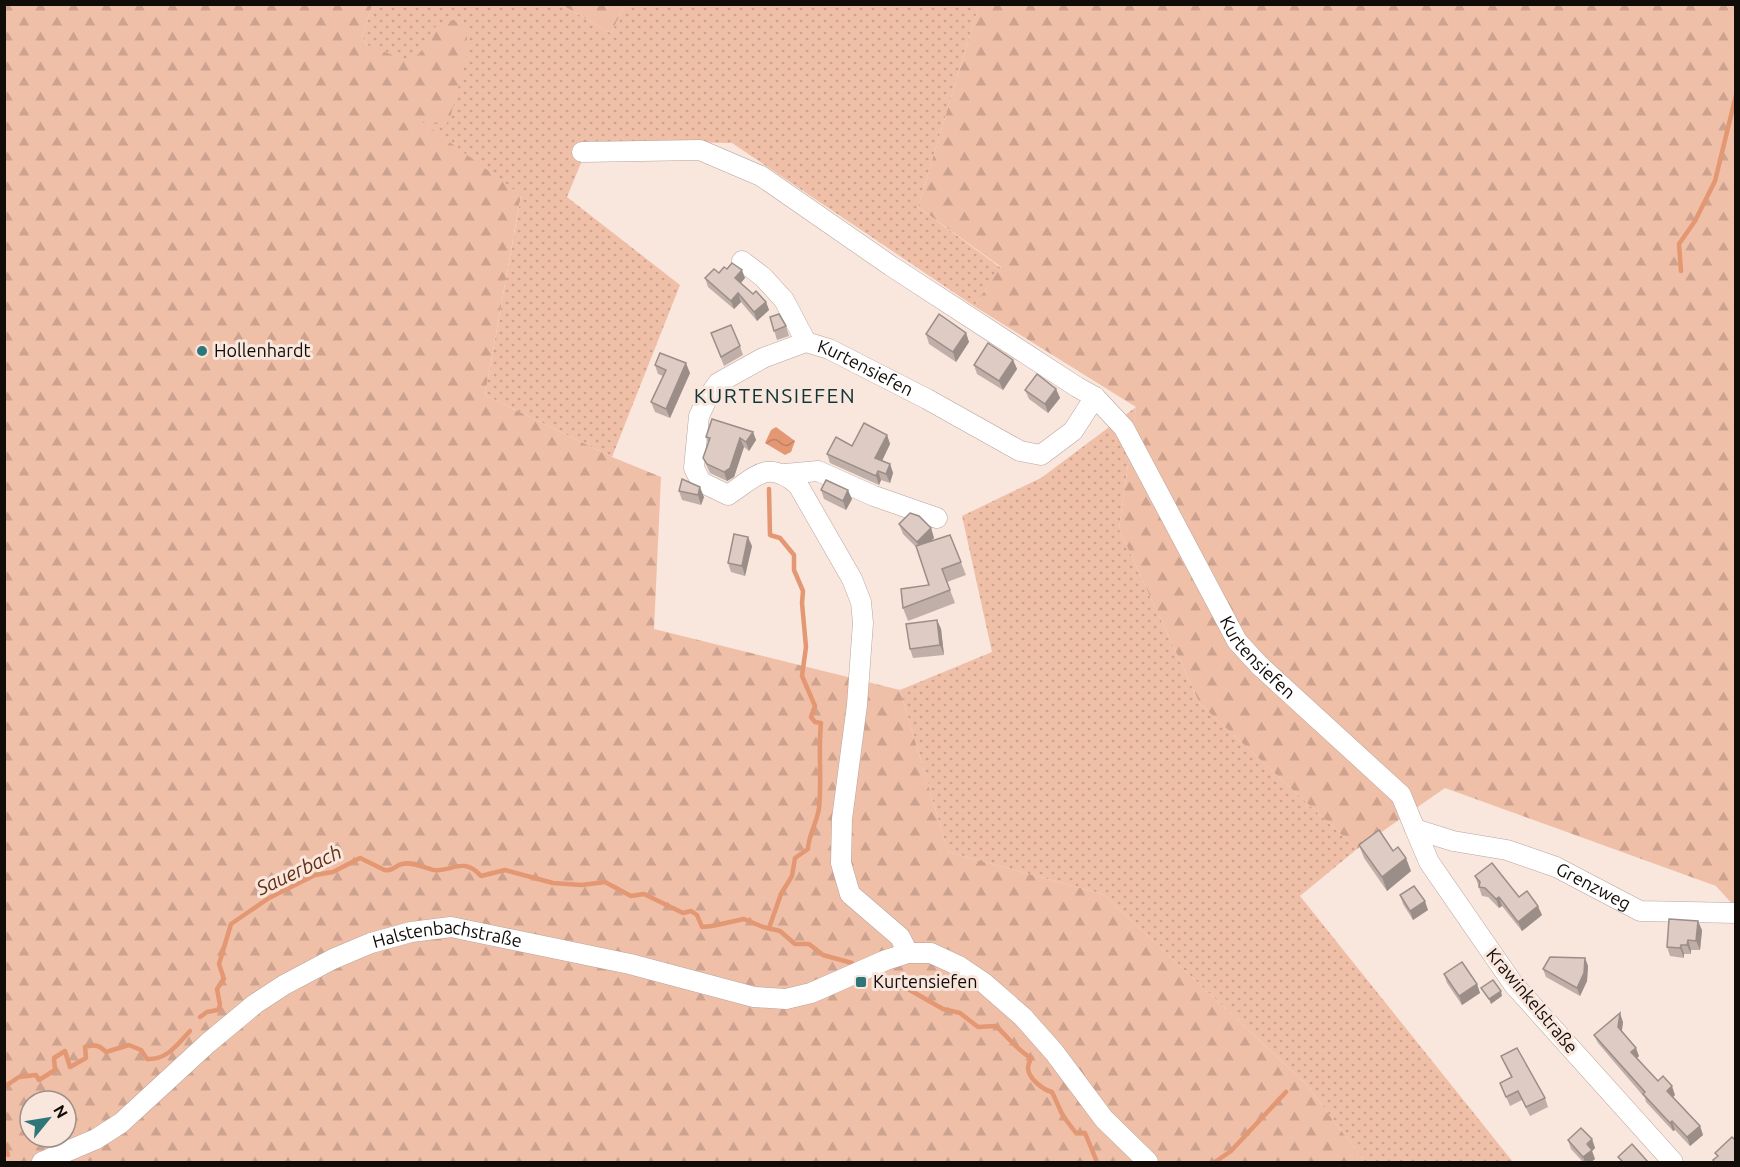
<svg xmlns="http://www.w3.org/2000/svg" width="1740" height="1167" viewBox="0 0 1740 1167" font-family="Ubuntu,sans-serif">
<defs>
<pattern id="grass-dots" width="8" height="8" patternUnits="userSpaceOnUse" patternTransform="scale(1.5)"><rect width="8" height="8" fill="#f0bfa8"/><path d="M2 2h.1M6 6h.1" fill="none" stroke="#cda38f" stroke-width="1.8" stroke-linecap="round"/></pattern>
<pattern id="forest-firs" width="22" height="20" patternUnits="userSpaceOnUse" patternTransform="scale(1.5)"><rect width="22" height="20" fill="#f0bfa8"/><path d="M5 1l3.5 6h-7zM16 11l3.5 6h-7z" fill="#cda38f"/></pattern>
<pattern id="water-waves" width="16" height="10" patternUnits="userSpaceOnUse" patternTransform="scale(1.5)"><rect width="16" height="10" fill="#e39773"/><path d="M0 5q4-4 8 0t8 0" fill="none" stroke="#c28162"/></pattern>
</defs>
<rect width="100%" height="100%" fill="#f9e6dd"/>
<g fill="url(#grass-dots)">
<path d="M372 5H562L611 33 625 5H979L918 207 1001 268 974 306 732 143 590 141 567 197 680 285 612 457 485 395 521 196 415 117 362 37Z"/>
<path d="M1136 407 1119 529 1200 704 1357 849 1300 896 1513 1162H1365L1305 1083 1103 894 948 852 900 690 992 652 962 516 1041 478Z"/>
</g>
<g fill="url(#forest-firs)" fill-rule="evenodd">
<path d="M5 4 372 5 362 37 367 45 408 61C419 58 432 38 435 27L453 20 466 27 468 51 450 118 445 126 417 118 521 195 485 395 612 457 661 477 654 629 900 690 948 852 1103 894 1305 1083 1365 1162H5ZM30 1101H66V1137H30Z"/>
<path d="M562 5H625L611 33Z"/>
<path d="M979 5H1735V907L1716 886 1445 788 1357 849 1200 704 1119 529 1136 407 974 306 1001 267 918 207Z"/>
</g>
<path fill="url(#water-waves)" d="M776 427 795 441 791 452 785 455 765 443 771 430Z"/>
<g fill="none" stroke-linecap="round" stroke-linejoin="round">
<g stroke="#e39773" stroke-width="4.5">
<path d="M1681 271 1679 244 1695 221 1715 181 1736 95"/>
<path d="M769 928 781 894 792 876 795 858 808 849C808 836 817 823 819 808 822 780 818 751 821 723L815 722 811 717 815 706 802 676 806 647 802 603 803 591 794 570V555L780 538 770 535 769 489"/>
<path d="M877 974 893 986 908 989 943 1009 960 1013 978 1027 996 1026C1008 1037 1017 1050 1031 1058 1030 1061 1028 1064 1028 1068 1028 1078 1043 1090 1052 1092L1063 1116 1076 1133H1085L1097 1162"/>
<path d="M200 1017 207 1012 218 1010 220 1005 217 989 224 979 219 964 231 924 269 898 315 875 333 872 360 858C367 861 379 868 385 870 392 872 396 865 402 864 413 861 424 868 434 870 452 872 463 856 481 876L505 870 553 883 582 885 605 882 631 896 644 894 683 913 691 911 697 915 702 927 712 926 744 919 763 927 780 931 795 944H809L823 955 852 963"/>
<path d="M4 1087 19 1077 36 1075 39 1080 55 1070 54 1058 65 1051 70 1067 86 1058 85 1047C95 1044 99 1045 106 1052L129 1045 141 1050 147 1059C167 1060 177 1045 190 1031"/>
<path d="M4 1145 8 1155"/>
<path d="M1215 1162 1231 1151 1286 1092"/>
</g>
<defs>
<g id="minor">
<path id="s1" d="M582 152 700 150 761 176 891 266 1077 387 1095 397 1124 428 1237 641 1259 665 1401 795 1415 829"/>
<path d="M742 261 763 277 784 300 806 342"/>
<path d="M785 474 818 471 874 496 937 518"/>
<path id="s2" d="M908 953 900 937 850 894 841 863 842 819 857 705 863 623 861 602 852 579 798 485C766 458 755 478 728 495L701 482 694 468 699 416 708 397 718 383 763 358 806 342 829 349 927 399 1020 451 1041 455 1073 431 1095 397"/>
<path id="s3" d="M42 1162 96 1139 121 1123 208 1043 255 1004 284 985 333 959 371 943 411 932 451 927 630 964 754 997 786 999 811 993 886 960 908 953H931L959 966 984 983 1023 1017 1054 1052 1104 1119 1148 1162"/>
<path id="s4" d="M1673 1162 1514 985 1429 862 1415 829 1453 841 1507 850 1556 867 1640 911 1736 913"/>
</g>
</defs>
<use href="#minor" stroke="#b7a59d" stroke-width="21"/>
<use href="#minor" stroke="#fff" stroke-width="20"/>
</g>
<g fill="#bfafa8">
<path d="M727 269 745 278 741 283 753 294 766 302 769 310 757 321 741 302 734 309 708 287 705 278Z"/>
<path d="M770 317 786 326 789 336 777 340Z"/>
<path d="M966 333 969 342 956 362 929 344 926 334Z"/>
<path d="M715 343 740 346 743 355 724 366Z"/>
<path d="M1013 360 1017 369 1003 390 977 374 974 365Z"/>
<path d="M655 365 690 373 670 418 655 412 651 402 663 376 658 374Z"/>
<path d="M1056 389 1060 398 1048 413 1029 399 1025 390Z"/>
<path d="M753 432 756 440 749 451 744 447 734 477 727 481 710 473 703 458 708 443 706 437Z"/>
<path d="M887 435 890 444 882 461 890 464 893 473 890 483 881 480 879 485 830 463 827 454Z"/>
<path d="M821 490 852 499 846 510 824 499Z"/>
<path d="M679 491 704 497 701 505 682 500Z"/>
<path d="M899 524 931 528 934 538 931 541 950 535 966 575 947 582 955 603 908 621 903 608 929 585 917 548 903 534Z"/>
<path d="M752 546 745 576 731 572 728 563Z"/>
<path d="M937 620 941 629 944 655 913 658 910 649Z"/>
<path d="M1359 845 1393 851 1411 871 1387 891 1364 858Z"/>
<path d="M1475 876 1519 897 1542 915 1522 931 1502 906 1499 908 1488 897 1482 896Z"/>
<path d="M1400 895 1428 910 1413 920 1403 904Z"/>
<path d="M1702 930 1700 950H1691V954H1684V958L1670 956 1667 947Z"/>
<path d="M1585 958 1588 966 1587 981 1580 996 1546 977 1543 969Z"/>
<path d="M1444 974 1477 984 1480 993 1462 1005 1447 983Z"/>
<path d="M1623 1022 1622 1031 1639 1056 1637 1058 1658 1081 1675 1095 1673 1097 1700 1126 1703 1135 1690 1146 1675 1130 1673 1131 1646 1102 1645 1098 1598 1043 1594 1035Z"/>
<path d="M1501 1056 1545 1098 1548 1107 1530 1116 1522 1100 1510 1106 1500 1083 1511 1077 1505 1065Z"/>
<path d="M1592 1139 1595 1148 1592 1151 1595 1159 1591 1162H1583L1571 1149 1568 1140Z"/>
</g>
<g fill="#9b8e88">
<path d="M742 270 745 278 738 286 735 278Z"/>
<path d="M738 293 741 302 734 309 731 301Z"/>
<path d="M766 302 769 310 757 321 754 312Z"/>
<path d="M966 333 969 342 956 362 953 352Z"/>
<path d="M1013 360 1017 369 1003 390 999 381Z"/>
<path d="M686 363 690 373 670 418 666 409Z"/>
<path d="M1056 389 1060 398 1048 413 1045 404Z"/>
<path d="M753 432 756 440 749 451 746 442Z"/>
<path d="M887 435 890 444 879 467 875 458Z"/>
<path d="M740 438 744 447 734 477 727 481 724 472Z"/>
<path d="M890 464 893 473 890 483 886 474Z"/>
<path d="M878 471 881 480 879 485 876 476Z"/>
<path d="M700 487 704 497 701 505 698 495Z"/>
<path d="M848 490 852 499 846 510 843 501Z"/>
<path d="M931 528 934 538 921 551 917 542Z"/>
<path d="M748 537 752 546 745 576 742 566Z"/>
<path d="M937 620 941 629 944 655 940 645Z"/>
<path d="M1406 858 1411 871 1387 891 1382 877Z"/>
<path d="M1499 897 1502 906 1499 908 1496 899Z"/>
<path d="M1425 901 1428 910 1413 920 1410 911Z"/>
<path d="M1538 906 1542 915 1522 931 1518 922Z"/>
<path d="M1698 921 1702 930 1700 950 1696 941Z"/>
<path d="M1688 940 1691 950V954L1687 945Z"/>
<path d="M1681 945 1684 954V958L1680 948Z"/>
<path d="M1585 958 1588 966 1587 981 1580 996 1577 988Z"/>
<path d="M1477 984 1480 993 1462 1005 1459 996Z"/>
<path d="M1501 991 1502 996 1491 1004 1489 999Z"/>
<path d="M1620 1013 1623 1022 1621 1035 1618 1027Z"/>
<path d="M1636 1048 1639 1056 1634 1061 1631 1052Z"/>
<path d="M1672 1086 1675 1095 1670 1100 1667 1091Z"/>
<path d="M1672 1121 1675 1130 1673 1131 1670 1123Z"/>
<path d="M1700 1126 1703 1135 1690 1146 1687 1137Z"/>
<path d="M1592 1139 1595 1148 1592 1151 1595 1159 1591 1162H1585L1583 1157 1587 1144Z"/>
</g>
<g fill="#decbc3" stroke="#9b8e88" stroke-width="1.5">
<path d="M732 263 742 270 735 278 753 294 756 291 766 302 754 312 738 293 731 301 705 278 714 269 719 273 724 267 727 269Z"/>
<path d="M779 314 786 326 774 331 770 317Z"/>
<path d="M939 314 966 333 953 352 926 334Z"/>
<path d="M731 325 740 346 721 357 711 333Z"/>
<path d="M988 343 1013 360 999 381 974 365Z"/>
<path d="M660 353 686 363 666 409 651 402 666 370 655 365Z"/>
<path d="M1037 374 1056 389 1045 404 1025 390Z"/>
<path d="M712 419 753 432 746 442 740 438 730 468 724 472 707 464 703 458 710 438 706 437Z"/>
<path d="M864 423 887 435 875 458 890 464 886 474 878 471 876 476 827 454 836 437 852 446Z"/>
<path d="M682 479 700 487 698 495 679 491Z"/>
<path d="M826 480 848 490 843 501 821 490Z"/>
<path d="M910 513 919 516 931 528 917 542 899 524Z"/>
<path d="M734 534 748 537 742 566 728 563Z"/>
<path d="M950 535 961 562 942 569 950 590 903 608 901 589 929 585 916 546Z"/>
<path d="M937 620 940 645 910 649 906 624Z"/>
<path d="M1379 830 1393 851 1398 847 1406 858 1382 877 1359 845Z"/>
<path d="M1492 863 1519 897 1527 891 1538 906 1518 922 1499 897 1496 899 1485 888 1479 887 1480 882 1475 876Z"/>
<path d="M1414 886 1425 901 1410 911 1400 895Z"/>
<path d="M1669 919 1698 921 1696 941 1688 940 1687 945H1681L1680 948 1667 947Z"/>
<path d="M1550 957 1585 958 1584 973 1577 988 1543 969Z"/>
<path d="M1462 962 1477 984 1459 996 1444 974Z"/>
<path d="M1493 980 1501 991 1489 999 1481 988Z"/>
<path d="M1620 1013 1618 1027 1636 1048 1631 1052 1658 1081 1663 1076 1672 1086 1667 1091 1700 1126 1687 1137 1672 1121 1670 1123 1643 1094 1645 1092 1594 1035Z"/>
<path d="M1517 1048 1545 1098 1526 1107 1518 1091 1506 1097 1500 1083 1512 1077 1501 1056Z"/>
<path d="M1581 1128 1592 1139 1587 1144 1592 1150 1583 1157 1568 1140Z"/>
<path d="M1732 1137 1736 1141V1162H1713H1714L1713 1160 1718 1156 1715 1153Z"/>
<path d="M1632 1144 1648 1162H1623L1618 1157Z"/>
</g>
<g fill="#2d7778" stroke="#f9e6dd" stroke-width="2">
<circle cx="202" cy="351" r="6"/>
<rect x="855" y="976" width="12" height="12" rx="3"/>
</g>
<g text-anchor="middle" stroke-width="6" stroke-linejoin="round" paint-order="stroke">
<g font-size="18" fill="#120c09" stroke="#f9e6dd" text-anchor="start">
<text x="214" y="357">Hollenhardt</text>
<text x="873" y="988">Kurtensiefen</text>
</g>
<g font-size="18" fill="#120c09" stroke="#f9e6dd">
<text dy="6" stroke="none"><textPath href="#s2" startOffset="890">Kurtensiefen</textPath></text>
<text dy="6" stroke="none"><textPath href="#s1" startOffset="894">Kurtensiefen</textPath></text>
<text dy="6" stroke="none"><textPath href="#s4" startOffset="612">Grenzweg</textPath></text>
<text dy="6" stroke="none"><textPath href="#s3" startOffset="477">Halstenbachstraße</textPath></text>
<text transform="translate(1532 1001) rotate(50)" y="6">Krawinkelstraße</text>
</g>
<g font-size="20" font-style="italic" fill="#602f16" stroke="#f9e6dd">
<text transform="translate(299 870) rotate(-25)" y="7">Sauerbach</text>
</g>
<g font-size="21" letter-spacing="1.5" fill="#123536" stroke="#f9e6dd">
<text x="775" y="403">KURTENSIEFEN</text>
</g>
</g>
<rect width="1740" height="1167" fill="none" stroke="#120c09" stroke-width="12"/>
<g transform="translate(48 1119) rotate(60)"><circle r="28" fill="#f9e6dd" stroke="#9d8f88" stroke-width="1.5"/>
<path d="M0-4.5L10 22L0 15L-10 22Z" fill="#2d7778"/>
<text y="-9" font-size="16" font-weight="bold" text-anchor="middle" fill="#120c09">N</text>
</g>
</svg>
